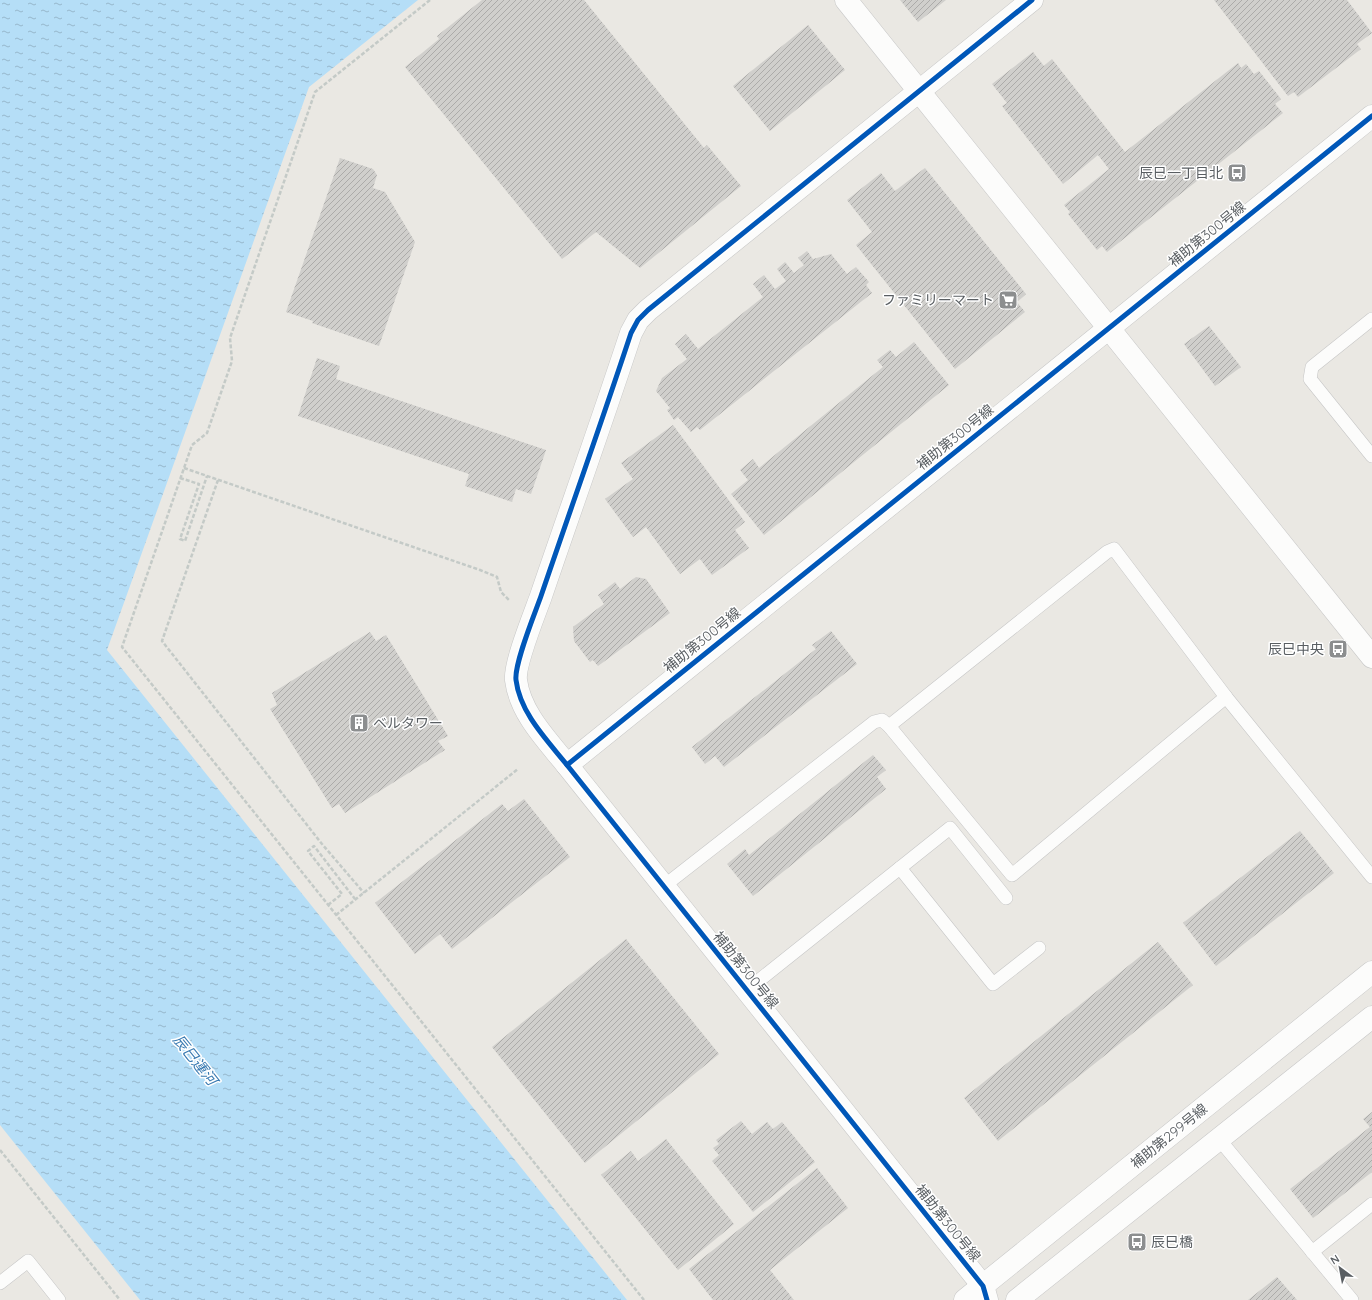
<svg xmlns="http://www.w3.org/2000/svg" width="1372" height="1300" viewBox="0 0 1372 1300" font-family="Quicksand,'Noto Sans JP',sans-serif">
<defs>
<pattern id="water-ripples" width="26" height="14" patternUnits="userSpaceOnUse"><rect width="26" height="14" fill="#b5def7"/><path d="M2 4q2-2 4 0t4 0M15 11q2-2 4 0t4 0" fill="none" stroke="#96b7cb"/></pattern>
<pattern id="building-hatch" width="6" height="6" patternUnits="userSpaceOnUse"><rect width="6" height="6" fill="#d0cfcc"/><path d="M-1 1l2-2M0 6l6-6M5 7l2-2" fill="none" stroke="#acaba9"/></pattern>
</defs>
<rect width="100%" height="100%" fill="#eae8e3"/>
<path fill="url(#water-ripples)" d="M0 0H418L309 87 107 650 627 1300H140L0 1125Z"/>
<g fill="url(#building-hatch)">
<path d="M482 0H584L704 148 707 145 741 186 640 268 596 232 562 259 405 67 439 39 437 36Z"/>
<path d="M900 0H946L918 22Z"/>
<path d="M1214 0H1347L1372 33 1357 44 1361 49 1298 97 1294 92 1288 96Z"/>
<path d="M808 25 845 70 770 131 733 86Z"/>
<path d="M1033 52 1044 66 1052 59 1125 152 1238 63 1241 68 1246 64 1254 74 1259 71 1281 99 1275 104 1283 113 1107 252 1102 246 1097 250 1068 214 1070 212 1064 205 1109 169 1098 155 1063 184 1002 106 1007 103 992 84Z"/>
<path d="M340 158 373 169 377 175 373 188 385 192 415 242 379 346 312 323 313 321 286 312Z"/>
<path d="M925 168 1026 294 1017 302 1025 312 955 369 856 245 872 232 847 200 881 173 895 191Z"/>
<path d="M807 251 813 259 831 254 847 274 856 267 869 282 866 285 872 293 700 430 697 427 691 432 678 417 674 420 667 410 670 408 656 391 662 378 687 359 675 344 686 334 698 349 763 297 753 284 764 275 775 289 786 281 777 269 785 262 794 273 804 265 798 258Z"/>
<path d="M1209 326 1241 367 1215 386 1184 344Z"/>
<path d="M914 342 949 385 764 535 731 494 748 480 740 470 753 459 759 468 883 367 877 360 890 350 896 357Z"/>
<path d="M317 358 340 366 336 379 546 450 531 494 516 489 512 502 465 486 469 474 298 416Z"/>
<path d="M673 425 745 522 735 530 749 548 712 575 700 559 680 574 646 527 633 537 605 499 633 479 621 463Z"/>
<path d="M636 577 646 579 670 613 598 666 593 660 590 662 574 641 573 627 604 604 598 595 615 582 620 589Z"/>
<path d="M831 631 857 664 724 767 715 756 705 764 692 747 816 649 812 645Z"/>
<path d="M370 632 376 641 386 635 448 736 438 741 445 750 345 813 339 804 332 808 270 709 277 705 272 693Z"/>
<path d="M873 755 886 770 877 777 886 789 753 896 727 864 745 849 749 855Z"/>
<path d="M524 799 570 857 452 949 440 934 415 954 375 903 502 804 508 811Z"/>
<path d="M1300 831 1334 873 1216 966 1183 923Z"/>
<path d="M626 939 719 1054 585 1163 492 1047Z"/>
<path d="M1158 942 1193 985 998 1141 964 1098Z"/>
<path d="M1372 1112V1172L1313 1218 1290 1189 1370 1127 1363 1119Z"/>
<path d="M741 1121 752 1134 767 1122 773 1129 782 1122 815 1162 753 1212 712 1161 719 1155 713 1148 719 1144 716 1140Z"/>
<path d="M666 1139 734 1224 678 1270 601 1175 631 1151 638 1161Z"/>
<path d="M817 1168 848 1208 770 1270 794 1300H713L689 1269Z"/>
<path d="M1277 1277 1297 1300H1248Z"/>
</g>
<g fill="none" stroke-linecap="round" stroke-linejoin="round">
<defs>
<g id="lane">
<path d="M1372 319 1312 367 1310 379 1372 456"/>
<path d="M889 726 1107 552 1114 549 1226 697 1372 877"/>
<path d="M900 868 993 984 1039 948"/>
<path d="M664 886 874 722 882 720 889 726 1012 875 1226 697"/>
<path d="M747 990 950 828 1006 898"/>
<path d="M1219 1139 1352 1300"/>
<path d="M1312 1252 1372 1204"/>
<path d="M0 1283 28 1261 59 1300"/>
</g>
<g id="secondary">
<path d="M846 0 1372 657"/>
<path d="M567 765C547 740 520 713 516 680 514 664 535 613 541 596 571 508 602 421 631 333L638 320 648 310 1032 0"/>
<path d="M965 1300 1372 972"/>
<path d="M987 1300 983 1286 567 765 1372 116"/>
<path d="M1017 1300 1372 1017"/>
</g>
</defs>
<use href="#lane" stroke="#c6c6c6" stroke-width="14"/>
<use href="#secondary" stroke="#c7c7c7" stroke-width="23"/>
<g stroke="#c4cac7" stroke-width="2.5" stroke-dasharray="4 2" stroke-linecap="butt">
<path d="M430 0 315 92 230 338 232 361 207 433 192 445 122 647 644 1300"/>
<path d="M184 468 480 570 497 577 501 592 509 600"/>
<path d="M180 478 199 484 180 539 185 541 207 476"/>
<path d="M218 480 162 641 322 844 364 893"/>
<path d="M328 905 342 894 308 851 314 846 355 899"/>
<path d="M336 915 518 769"/>
<path d="M0 1150 120 1300"/>
</g>
<use href="#lane" stroke="#fcfcfb" stroke-width="13"/>
<use href="#secondary" stroke="#fcfcfb" stroke-width="22"/>
<defs>
<g id="cycleway">
<path d="M567 765C547 740 520 713 516 680 514 664 535 613 541 596 571 508 602 421 631 333L638 320 648 310 1032 0"/>
<path d="M987 1300 983 1286 567 765 1372 116"/>
</g>
</defs>
<use href="#cycleway" stroke="#fff" stroke-width="8"/>
<use href="#cycleway" stroke="#0057b8" stroke-width="5"/>
</g>
<defs>
<symbol id="bus-square" viewBox="-11 -11 22 22"><rect x="-9" y="-9" width="18" height="18" rx="4" fill="#8c8e8f" stroke="#fff"/><path d="M-5-6H5V4H4V6H2V4H-2V6H-4V4H-5ZM-3.5-4V0h7V-4ZM-3.5 1.2v1.5H-2V1.2ZM2 1.2v1.5H3.5V1.2Z" fill="#fff"/></symbol>
<symbol id="supermarket-square" viewBox="-11 -11 22 22"><rect x="-9" y="-9" width="18" height="18" rx="4" fill="#8c8e8f" stroke="#fff"/><path d="M-6-5.5h2.5l.6 2H6L4.5 2H-2.5L-4.4-4H-6ZM-1.5 3.2a1.3 1.3 0 1 0 .1 0ZM3 3.2a1.3 1.3 0 1 0 .1 0Z" fill="#fff"/></symbol>
<symbol id="building-square" viewBox="-11 -11 22 22"><rect x="-9" y="-9" width="18" height="18" rx="4" fill="#8c8e8f" stroke="#fff"/><path d="M-4-6H4V6H1V3H-1V6H-4ZM-2.5-4.3h1.7v1.8h-1.7ZM.8-4.3h1.7v1.8H.8ZM-2.5-1h1.7V.8h-1.7ZM.8-1h1.7V.8H.8Z" fill="#fff"/></symbol>
</defs>
<g fill-rule="evenodd">
<use href="#bus-square" x="1226" y="162" width="22" height="22"/>
<use href="#supermarket-square" x="997" y="289" width="22" height="22"/>
<use href="#bus-square" x="1327" y="638" width="22" height="22"/>
<use href="#building-square" x="348" y="712" width="22" height="22"/>
<use href="#bus-square" x="1126" y="1231" width="22" height="22"/>
</g>
<g text-anchor="middle" stroke-width="3" stroke-linejoin="round" paint-order="stroke">
<g font-size="14" fill="#595e62" stroke="#fff" text-anchor="end">
<text x="1223" y="178">辰巳一丁目北</text>
<text x="994" y="305">ファミリーマート</text>
<text x="1324" y="654">辰巳中央</text>
<text x="373" y="728" text-anchor="start">ベルタワー</text>
<text x="1151" y="1247" text-anchor="start">辰巳橋</text>
</g>
<g font-size="14" fill="#595e62" stroke="#fff">
<text transform="translate(1207 234) rotate(-39)" y="5">補助第300号線</text>
<text transform="translate(955 437) rotate(-39)" y="5">補助第300号線</text>
<text transform="translate(702 640) rotate(-39)" y="5">補助第300号線</text>
<text transform="translate(746 970) rotate(51)" y="5">補助第300号線</text>
<text transform="translate(1169 1136) rotate(-39)" y="5">補助第299号線</text>
<text transform="translate(948 1223) rotate(51)" y="5">補助第300号線</text>
</g>
<g font-size="15" font-style="italic" fill="#3a7bb2" stroke="#fff">
<text transform="translate(195 1060) rotate(51)" y="5">辰巳運河</text>
</g>
</g>
<g transform="translate(1340 1268) rotate(328)" stroke="#ffffff" stroke-width="3" paint-order="stroke">
<path d="M0-3L7 15L0 10L-7 15Z" fill="#595e62"/>
<text y="-6" font-size="11" font-weight="bold" text-anchor="middle" fill="#595e62">N</text>
</g>
</svg>
